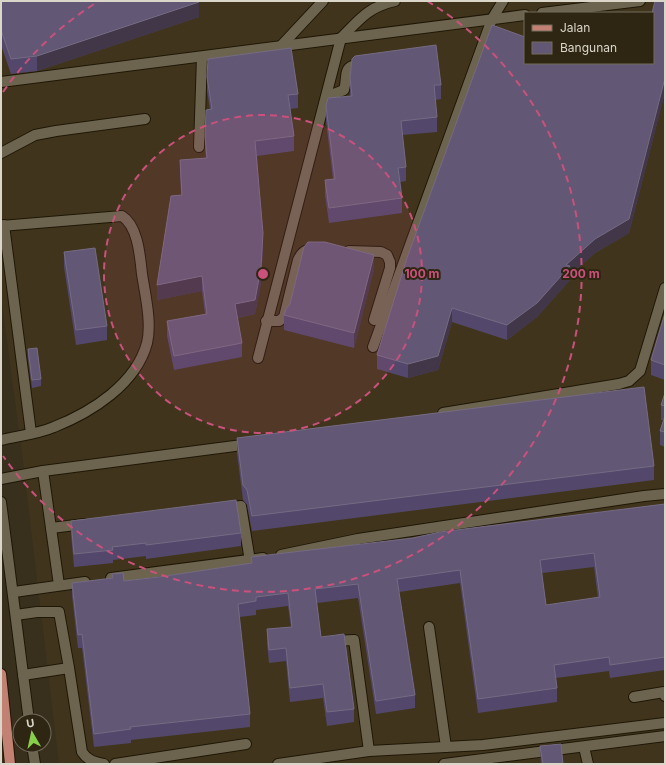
<svg xmlns="http://www.w3.org/2000/svg" width="666" height="765" viewBox="0 0 666 765" font-family="Inter,sans-serif">
<rect width="100%" height="100%" fill="#382f1d"/>
<path fill="#40351c" fill-rule="evenodd" d="M1 1H665V764H59L22 453 1 296ZM525 13H653V63H525Z"/>
<g fill="none" stroke-linecap="round" stroke-linejoin="round">
<defs>
<g id="minor">
<path d="M542 13 640 1"/>
<path d="M281 46 323 1"/>
<path d="M1 82 525 15"/>
<path d="M326 97 344 90C349 72 340 67 364 63"/>
<path d="M199 147 202 57"/>
<path d="M1 153 35 135 56 131 145 119"/>
<path d="M4 225 31 433"/>
<path d="M1 226 122 216C138 226 140 256 142 274 145 294 152 323 147 343 136 384 92 412 54 427 38 434 18 436 1 440"/>
<path d="M349 251 381 252 387 255 390 262V268L374 320"/>
<path d="M266 321H279L284 317 298 260C302 252 305 249 315 250"/>
<path d="M373 347 492 19 503 1"/>
<path d="M258 358 341 38C360 19 368 7 395 1"/>
<path d="M443 413 619 384 629 381 640 371 665 288"/>
<path d="M43 471 51 528 84 524"/>
<path d="M1 479 43 471 250 444"/>
<path d="M1 502 29 721"/>
<path d="M223 508 241 506 250 561"/>
<path d="M51 528 59 585"/>
<path d="M281 555 358 539 644 496 665 494"/>
<path d="M111 578 263 558"/>
<path d="M14 592 85 582"/>
<path d="M16 615 37 612H59L69 668"/>
<path d="M429 627 446 747"/>
<path d="M332 641 354 640 369 751"/>
<path d="M23 675 69 668 82 752C88 761 95 762 104 764"/>
<path d="M634 697 664 692 665 696"/>
<path d="M32 745 35 764"/>
<path d="M584 747 588 764"/>
<path d="M115 764 246 744"/>
<path d="M278 764 369 751 483 745 665 723"/>
<path d="M444 764 665 736"/>
</g>
<path id="major" d="M1 674 10 764"/>
</defs>
<use href="#minor" stroke="#1f1706" stroke-width="12"/>
<use href="#major" stroke="#1f1706" stroke-width="12"/>
<use href="#minor" stroke="#6d6450" stroke-width="10"/>
<use href="#major" stroke="#c38173" stroke-width="10"/>
</g>
<g fill="#53486b" fill-rule="evenodd">
<path d="M1 1 199 17 37 71 11 74 1 45Z"/>
<path d="M665 1V92L629 233 595 253 570 275V280L537 317 507 340 452 322 438 370 408 378 377 369V355L525 63H653Z"/>
<path d="M207 77 298 94V108L290 109 294 136V151L257 156 263 248 261 283 255 314 237 318 242 343V357L174 370 167 336V321L205 314 202 291 157 300 181 195 180 174V160L206 158 205 150V136L210 109 207 91Z"/>
<path d="M350 77 441 85V99L435 100 437 117V132L402 135 406 167V181L400 182 402 198V213L329 223 325 195V180L333 179 326 121V106L350 96Z"/>
<path d="M64 252 107 326V340L76 345 64 267Z"/>
<path d="M374 269 354 348 284 330V315Z"/>
<path d="M665 313V380L651 375V360Z"/>
<path d="M28 349 41 379V386L32 388 28 357Z"/>
<path d="M665 393V447L660 445V431L663 420H661V405Z"/>
<path d="M237 438 654 466V480L252 531 247 505 243 500 237 453Z"/>
<path d="M665 504V670L610 678 609 671 556 678 557 688V702L478 713 460 583 399 592 415 695V708L376 714 358 598 317 603 321 637 354 709V722L327 726 323 698 290 702 286 661 269 663 267 643V629L291 627 288 606 256 610V615L239 617 250 714V727L131 740V743L94 747 82 648H78L72 596V583L112 578V574L124 581 159 577 251 564V557L413 538ZM594 567 598 598 546 605 542 573Z"/>
<path d="M71 521 241 533V546L146 559V556L113 560V563L74 567 71 534Z"/>
<path d="M540 746 563 764H541Z"/>
</g>
<g fill="#423748">
<path d="M199 2V17L37 71V56Z"/>
<path d="M665 78V92L629 233 595 253 570 275V280L537 317 507 340V325L566 265Z"/>
<path d="M263 233V248L261 283 255 314 235 318V304Z"/>
<path d="M374 255V269L354 348V333Z"/>
<path d="M202 276V291L157 300V285Z"/>
<path d="M452 308V322L438 370 408 378V364Z"/>
</g>
<g fill="#625775" stroke="#756b83" fill-rule="evenodd">
<path d="M1 1H198L199 2 37 56 11 59 1 30Z"/>
<path d="M655 1H665V78L629 219 595 239 566 265 570 266 537 303 507 325 452 308 438 356 408 364 377 355 407 258 492 25 525 37V63H653V13H652Z"/>
<path d="M436 45 441 85H434L437 117 401 121 406 167 398 168 402 198 329 208 325 180 335 179 326 106 328 98 352 96 350 77 352 59 355 56Z"/>
<path d="M291 48 298 94 288 95 294 136 255 141 263 233 261 268 255 300 235 304 242 343 174 356 167 321 207 314 202 276 157 285 171 196 182 195 180 160 207 158 205 136 206 110 212 109 207 77 208 59Z"/>
<path d="M308 242H325L374 255 354 333 284 315 286 309 290 304 304 247Z"/>
<path d="M95 248 107 326 76 330 64 252Z"/>
<path d="M665 313V365L651 360Z"/>
<path d="M37 348 41 379 32 380 28 349Z"/>
<path d="M644 387 654 466 252 516 247 490 243 485 237 438Z"/>
<path d="M665 393V406L661 405Z"/>
<path d="M665 416V432L660 431Z"/>
<path d="M236 500 241 533 146 545V543L112 547 113 550 74 554 71 521Z"/>
<path d="M665 504V657L610 665 609 657 554 665 557 688 478 699 460 570 397 579 415 695 376 701 358 584 315 589 321 637 344 634 354 709 327 712 323 684 290 688 286 648 269 650 267 629 292 627 288 593 256 597V601L238 604 250 714 130 727 131 729 94 734 82 634 78 635 72 583 113 578 112 574 123 573 124 581 159 577 252 563 251 557 413 538 440 532ZM594 553 600 597 546 605 540 560Z"/>
<path d="M561 744 563 764H543L540 746Z"/>
</g>
<circle cx="263" cy="274" r="159" fill="#ca517c" fill-opacity=".12"/>
<g fill="none" stroke="#ca517c" stroke-width="2" stroke-dasharray="7 5">
<circle cx="263" cy="274" r="159"/>
<path d="M3 92A318 318 0 0 1 99 1M427 1A318 318 0 1 1 3 456"/>
</g>
<circle cx="263" cy="274" r="6" fill="#ca517c" stroke="#2e2613" stroke-width="2"/>
<g font-size="12" text-anchor="middle" font-weight="bold" fill="#ca517c" stroke="#2e2613" stroke-width="4" stroke-linejoin="round" paint-order="stroke">
<text x="422" y="278">100 m</text>
<text x="581" y="278">200 m</text>
</g>
<rect width="666" height="765" fill="none" stroke="#dbd6ca" stroke-width="4"/>
<rect x="524" y="12" width="130" height="52" fill="#2e2613" stroke="#736c5c"/>
<rect x="532" y="25" width="20" height="6" fill="#c38173" stroke="#736c5c"/>
<text x="560" y="32" font-size="12" fill="#dbd6ca">Jalan</text>
<rect x="532" y="42" width="20" height="12" fill="#625775" stroke="#736c5c"/>
<text x="560" y="52" font-size="12" fill="#dbd6ca">Bangunan</text>
<g transform="translate(32 733) rotate(351)"><circle r="19" fill="#2e2613" stroke="#736c5c"/>
<path d="M0-3L7 15L0 10L-7 15Z" fill="#88cf49"/>
<text y="-6" font-size="11" font-weight="bold" text-anchor="middle" fill="#dbd6ca">U</text>
</g>
</svg>
